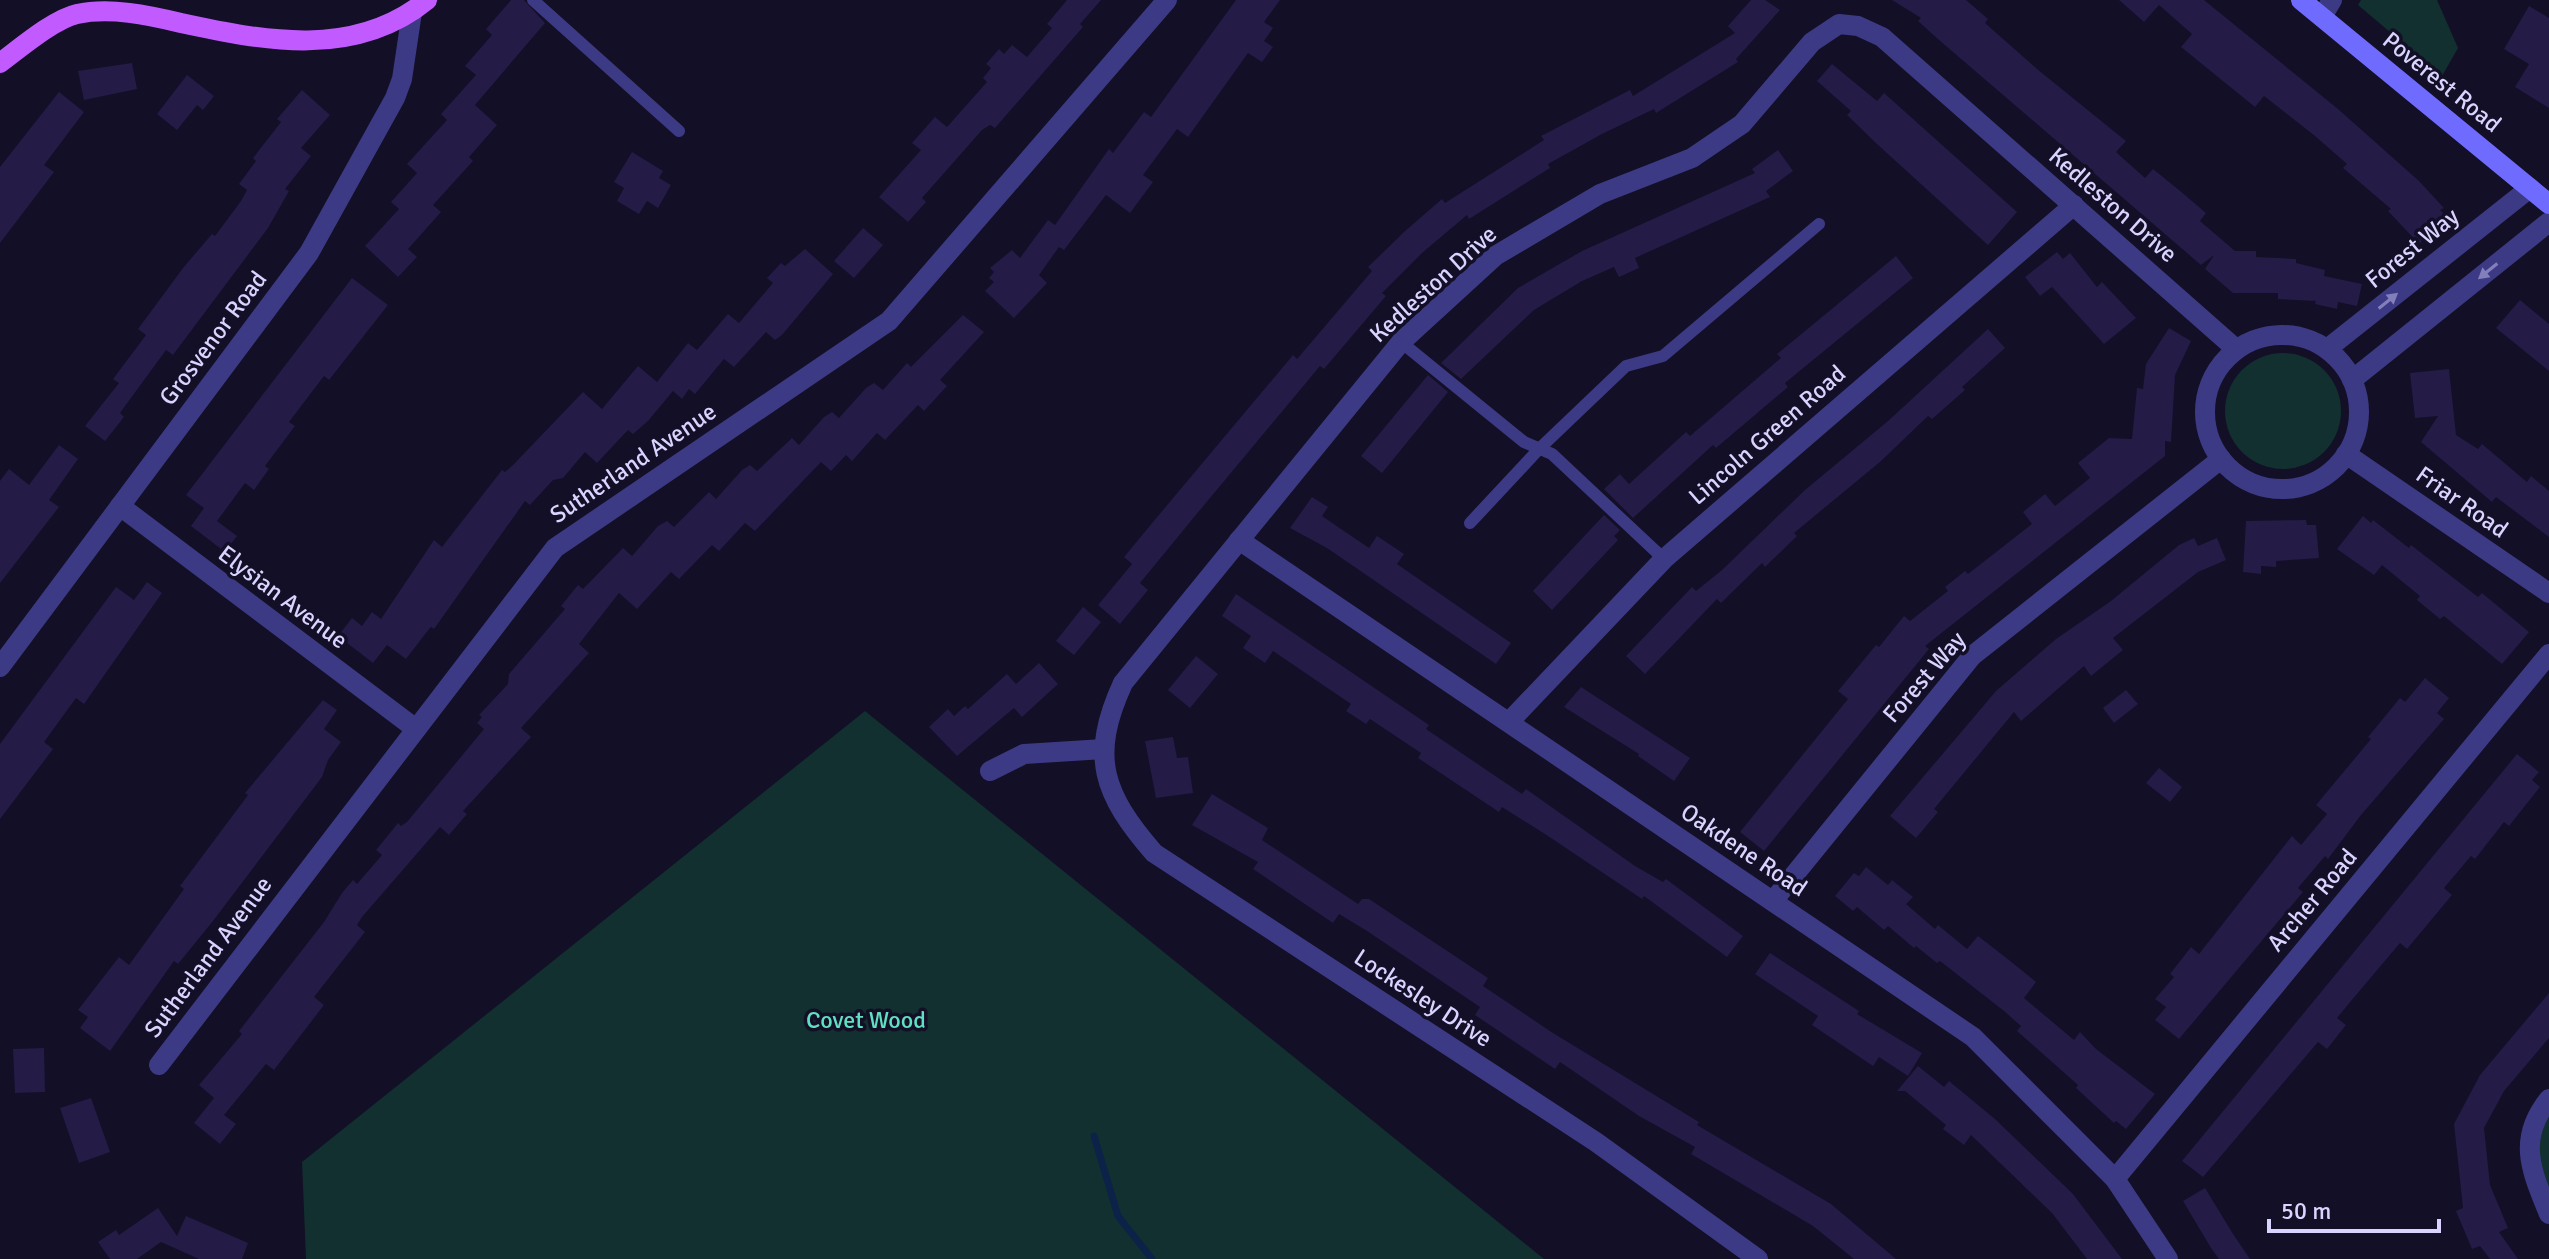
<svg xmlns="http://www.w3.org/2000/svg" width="2549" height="1259" viewBox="0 0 2549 1259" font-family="Signika,sans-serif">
<rect width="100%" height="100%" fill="#130f26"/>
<g fill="#12302f">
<path d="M2361 0H2437L2458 48 2442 76 2358 5Z"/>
<circle cx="2283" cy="411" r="58"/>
<path d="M865 711 1544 1259H306L302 1162Z"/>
<path d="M2549 1115V1196C2536 1167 2534 1144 2549 1115Z"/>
</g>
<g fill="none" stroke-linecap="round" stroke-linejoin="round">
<path stroke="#0c2248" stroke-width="7" d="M1094 1136 1118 1216 1152 1259"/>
</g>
<g fill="#241b47">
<path d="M511 0H524L545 23 475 105 497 125 469 157 473 161 433 205 441 212 408 249 417 257 398 277 365 246 399 209 391 202 417 173 407 164 447 120 441 114 476 75 465 66 492 35 486 29Z"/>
<path d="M1067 0H1101L1080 24 1083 27 995 128 990 125 982 130 922 198 926 202 908 222 879 197 921 150 912 143 935 117 947 127 987 82 983 78 991 68 986 64 999 49 1004 54 1012 45 1027 57 1052 28 1047 24Z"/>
<path d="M1236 0H1280L1264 22 1273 28 1264 41 1273 47 1262 62 1248 53 1188 137 1177 129 1143 175 1153 182 1130 213 1106 195 1064 250 1059 247 1039 275 1047 283 1014 318 985 291 994 282 989 278 994 272 990 268 1012 250 1020 258 1048 220 1055 225 1109 149 1113 153 1144 112 1151 117Z"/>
<path d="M1751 0H1765L1780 10 1736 59 1738 62 1656 113 1654 109 1602 134 1548 164 1550 168 1469 219 1467 215 1422 253 1382 293 1386 296 1324 369 1320 366 1195 516 1140 583 1148 590 1120 624 1098 605 1132 564 1124 557 1158 516 1293 355 1297 359 1372 271 1368 267 1404 232 1442 199 1445 203 1544 140 1541 136 1630 90 1633 96 1735 33 1728 26Z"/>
<path d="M1892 0H1966L1988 19 1985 23 2037 69 2126 141 2116 152 2145 178 2153 169 2179 190 2206 213 2200 221 2235 251H2256V257L2296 259V263L2325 270 2324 276 2362 284 2357 306 2338 302 2337 309 2315 304 2316 301 2278 299V293H2233L2205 269 2214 255 2201 265 1939 40 1918 21 1921 18Z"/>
<path d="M2119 0H2204L2338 109 2419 181 2444 208 2440 210 2447 217 2419 244 2388 211 2391 209 2343 168 2347 164 2315 136 2264 96 2255 107 2181 47 2192 34 2159 5 2144 22Z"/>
<path d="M2529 6 2549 18V108L2515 87 2529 64 2504 49Z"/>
<path d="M132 63 137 89 84 100 78 71Z"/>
<path d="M1832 64 1877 101 1884 93 2017 212 1988 245 1877 144 1847 115 1851 111 1817 81Z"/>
<path d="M187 75 214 96 203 110 197 105 177 130 157 114Z"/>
<path d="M302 90 330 115 301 148 311 156 285 189 289 191 268 228 173 355 166 350 120 413 124 417 105 441 85 426 119 383 113 379 146 335 138 329 183 268 212 234 215 236 241 201 247 190 239 184 256 161 253 158 281 122 277 119Z"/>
<path d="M59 92 84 112 44 165 54 172 0 243V167Z"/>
<path d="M1778 150 1793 171 1766 191 1770 197 1635 258 1639 268 1619 277 1614 267 1582 281 1534 310 1461 379 1441 363 1518 288 1582 251 1755 173 1752 169Z"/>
<path d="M632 152 663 171 659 178 671 185 658 208 647 201 639 214 617 201 624 188 614 182Z"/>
<path d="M863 228 883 245 854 278 834 261Z"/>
<path d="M805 249 833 274 782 335 775 340 766 332 734 367 724 359 695 394 689 389 682 399 673 391 648 421 633 434 628 430 597 463 585 452 563 478 553 480 530 505 525 501 434 629 431 627 426 633 406 659 387 645 373 663 338 636 352 618 362 626 372 612 381 619 434 540 442 547 502 470 505 472 513 465 583 392 602 409 638 366 657 382 688 343 697 350 728 314 739 323 773 283 767 278 781 263 785 266Z"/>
<path d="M2057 252 2063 259 2070 253 2097 287 2102 282 2136 318 2104 344 2052 287 2040 296 2025 277Z"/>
<path d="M1896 256 1913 278 1785 383 1788 387 1716 448 1713 445 1633 518 1604 489 1620 474 1629 484 1686 432 1690 436 1781 358 1777 354Z"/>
<path d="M352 278 388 305 329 380 324 376 289 422 295 426 265 466 269 469 254 490 245 483 217 521 237 536 225 552 191 526 204 508 186 495Z"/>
<path d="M2520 300 2549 324V371L2496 328Z"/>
<path d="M963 315 984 332 940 380 947 386 924 411 918 405 885 440 877 433 852 461 846 455 831 471 821 462 755 531 745 523 719 551 712 545 679 579 671 572 637 609 619 593 579 644 589 653 521 728 531 737 463 811 467 814 449 835 440 827 362 917 357 925 365 932 314 997 324 1005 274 1070 266 1064 224 1115 236 1124 220 1144 194 1123 214 1098 199 1085 242 1034 239 1031 324 922 342 893 353 880 357 884 382 855 376 850 398 823 401 826 407 822 484 729 477 723 482 717 479 715 508 684 509 674 565 609 561 606 578 585 583 589 623 548 632 556 658 526 667 521 674 527 709 492 716 499 742 470 750 465 757 471 792 438 799 445 824 417 832 412 839 418 866 388 874 383 883 390 907 363 911 367Z"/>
<path d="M2169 328 2191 341 2175 375 2171 442 2165 441V456L1925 646 1929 649 1764 851 1740 832 1848 699 1838 691 1876 645 1879 647 1904 616 1910 621 1948 591 1945 587 1965 571 1968 574 2032 524 2023 512 2045 494 2055 506 2090 478 2078 463 2109 438 2132 439 2137 388 2143 389 2146 364Z"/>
<path d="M1988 329 2005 348 1962 387 1965 390 1932 419 1928 416 1880 462 1794 533 1797 536 1765 567 1762 563 1721 603 1717 599 1645 674 1626 656 1692 587 1696 591 1722 570 1805 490 1888 421Z"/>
<path d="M2449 369 2456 435 2478 449 2482 444 2527 482 2531 476 2549 491V537L2496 497 2492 502 2421 442 2438 416 2415 418 2410 373Z"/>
<path d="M1428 375 1448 392 1382 473 1361 456Z"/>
<path d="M59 445 78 459 49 500 59 507 0 583V481L9 469 29 485Z"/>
<path d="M1312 497 1328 507 1322 516 1369 548 1377 536 1404 554 1397 564 1511 643 1496 664 1327 548 1290 528Z"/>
<path d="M1604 515 1620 530 1614 536 1618 540 1552 610 1533 591Z"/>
<path d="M2363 516 2371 523 2373 520 2409 548 2411 545 2478 597 2482 593 2529 632 2502 664 2444 616 2440 619 2417 600 2420 596 2382 565 2374 575 2337 549Z"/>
<path d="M2306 520 2307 525H2316L2319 558 2276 561V567L2261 566V574L2243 572 2246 521Z"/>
<path d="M2194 538 2198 546 2217 538 2226 560 2198 572 2113 638 2123 650 2091 676 2084 666 2021 721 2014 712 1934 809 1938 812 1916 838 1890 816 1996 691 2056 639 2111 601 2179 545Z"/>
<path d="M147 582 162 593 84 704 76 698 44 742 53 749 0 819V744L116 587 134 600Z"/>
<path d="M1236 594 1429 725 1426 729 1522 794 1526 789 1635 866 1663 882 1666 879 1743 936 1727 957 1644 896 1642 899 1548 836 1502 807 1499 812 1418 758 1421 753 1370 719 1366 724 1346 711 1351 704 1273 651 1265 663 1243 648 1251 636 1222 616Z"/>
<path d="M1083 607 1101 622 1074 655 1056 641Z"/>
<path d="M1196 656 1218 674 1190 708 1168 690Z"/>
<path d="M1039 663 1058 684 1022 717 1014 708 957 756 929 727 948 709 954 716 965 706 968 709 1007 674 1016 684Z"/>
<path d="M2425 678 2449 698 2437 713 2444 719 2361 815 2328 859 2325 856 2298 888 2303 892 2179 1039 2155 1020 2166 1007 2155 999 2174 977 2170 974 2191 947 2199 954 2292 836 2301 845 2327 814 2316 805 2371 739 2368 737 2400 698 2405 702Z"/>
<path d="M1581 687 1690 758 1674 781 1638 756 1639 754 1564 707Z"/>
<path d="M2126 690 2138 704 2114 723 2103 708Z"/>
<path d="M323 700 337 710 324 729 341 742 328 760 322 777 213 921 178 964 174 961 110 1051 80 1028 88 1017 78 1010 119 957 129 965 184 889 180 886 248 795 245 793Z"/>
<path d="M1173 737 1177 758 1188 757 1193 793 1156 798 1145 741Z"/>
<path d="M2517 754 2539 772 2532 780 2540 787 2509 826 2504 822 2475 859 2471 856 2444 888 2452 895 2407 949 2400 943 2351 1001 2337 1018 2346 1025 2327 1049 2318 1042 2203 1177 2182 1161Z"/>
<path d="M2159 768 2182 787 2170 802 2146 783Z"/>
<path d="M1212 794 1268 828 1262 840 1358 904 1362 899H1369L1488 978 1483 986 1553 1033 1699 1122 1697 1125 1831 1204 1896 1259H1854L1813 1226 1691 1154 1695 1147 1639 1116 1560 1062 1555 1069 1475 1015 1480 1007 1367 931 1339 914 1333 923 1253 869 1258 862 1192 825Z"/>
<path d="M1866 867 1888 885 1892 880 1913 897 1906 904 1935 929 1938 925 1967 949 1978 936 2009 960 2036 982 2024 998 2074 1040 2080 1032 2096 1049 2155 1094 2126 1129 2116 1121 2114 1123 2076 1088 2078 1085 2017 1031 2021 1026 2004 1011 1940 961 1937 963 1916 946 1914 948 1888 926 1884 930 1857 907 1853 911 1835 896 1854 873 1859 876Z"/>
<path d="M1770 953 1859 1011 1857 1014 1922 1053 1908 1076 1879 1057 1873 1066 1812 1025 1818 1016 1755 974Z"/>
<path d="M2549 993V1038L2504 1091 2484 1128 2490 1185 2508 1228 2499 1232 2518 1259H2490L2480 1246 2472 1249 2456 1211 2463 1208 2454 1124 2480 1075Z"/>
<path d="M44 1048 45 1092 15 1093 13 1049Z"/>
<path d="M1918 1066 1944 1087 1949 1081 1995 1119 2073 1194 2122 1259H2087L2052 1213 1971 1135 1964 1145 1943 1129 1946 1125 1905 1091H1897Z"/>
<path d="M91 1098 110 1152 79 1163 60 1108Z"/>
<path d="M2205 1188 2233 1234 2250 1259H2219L2211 1248 2183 1201Z"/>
<path d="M158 1208 177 1236 186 1216 248 1243 242 1259H199L161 1242 137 1259H110L98 1242 116 1230 119 1235Z"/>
</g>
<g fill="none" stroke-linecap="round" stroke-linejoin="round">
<g stroke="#3d3a85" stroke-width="12">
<path d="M533 0 679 131"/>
<path d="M1401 342 1524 442 1552 454 1664 559"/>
<path d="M1470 523 1539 449 1626 366 1663 356 1819 224"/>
</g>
<g stroke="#3d3a85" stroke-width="20">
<path d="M2322 17 2332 0"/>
<circle cx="2282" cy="412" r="77"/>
<path d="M2327 349 2530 188"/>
<path d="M2352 380 2549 222"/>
<path d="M2346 454 2549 593"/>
<path d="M120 506 416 729"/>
<path d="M1239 540 1973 1037 2115 1179 2168 1259"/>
<path d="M0 667 309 253 395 98 402 79 412 12"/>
<path d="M1509 722 1664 559 2074 205"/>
<path d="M990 771 1024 754 1104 749"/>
<path d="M1773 901 1972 656 2221 459"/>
<path d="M159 1065 555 548 889 321 1167 0"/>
<path d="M2549 1099C2516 1140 2532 1172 2549 1214"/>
<path d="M2115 1179 2549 654"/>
<path d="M1758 1259 1596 1142 1154 853C1103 794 1089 757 1123 683L1401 342 1495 256 1600 194 1692 158 1742 124 1812 42 1839 24 1858 26 1882 37 2236 349"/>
</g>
<path stroke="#6f6bff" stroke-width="20" d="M2301 0 2549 204"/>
<path stroke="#c25bff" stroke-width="20" d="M0 63C19 49 54 19 77 14 110 7 148 15 181 23 264 41 355 59 427 0"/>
</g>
<defs><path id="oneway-solid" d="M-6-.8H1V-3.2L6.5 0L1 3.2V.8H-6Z" transform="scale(2)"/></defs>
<g fill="#837fbc">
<use href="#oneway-solid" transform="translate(2488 271) rotate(141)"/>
<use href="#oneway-solid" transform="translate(2388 301) rotate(-39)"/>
</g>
<g text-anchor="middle" stroke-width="7" stroke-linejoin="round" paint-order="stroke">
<g font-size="24" fill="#d9d4ff" stroke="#130f26">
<text transform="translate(2442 82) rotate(39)" y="8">Poverest Road</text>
<text transform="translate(2113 205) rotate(41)" y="8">Kedleston Drive</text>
<text transform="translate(2412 248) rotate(-39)" y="8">Forest Way</text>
<text transform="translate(1433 284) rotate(-42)" y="8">Kedleston Drive</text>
<text transform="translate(213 338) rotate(-53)" y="8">Grosvenor Road</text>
<text transform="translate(1767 435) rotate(-41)" y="8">Lincoln Green Road</text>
<text transform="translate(633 463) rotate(-34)" y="8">Sutherland Avenue</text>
<text transform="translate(2462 502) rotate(35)" y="8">Friar Road</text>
<text transform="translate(283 597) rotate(37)" y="8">Elysian Avenue</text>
<text transform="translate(1924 677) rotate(-49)" y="8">Forest Way</text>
<text transform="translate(1744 850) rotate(34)" y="8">Oakdene Road</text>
<text transform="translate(2312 900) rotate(-50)" y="8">Archer Road</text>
<text transform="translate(208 957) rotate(-53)" y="8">Sutherland Avenue</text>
<text transform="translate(1423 998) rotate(33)" y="8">Lockesley Drive</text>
</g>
<g font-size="24" fill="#5fe0c0" stroke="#130f26">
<text x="866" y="1028">Covet Wood</text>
</g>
</g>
<path d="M2269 1219v12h170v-12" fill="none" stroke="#d9d4ff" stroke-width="4"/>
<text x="2281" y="1219" font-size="24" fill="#d9d4ff" stroke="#130f26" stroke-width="6" paint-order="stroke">50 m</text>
</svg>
